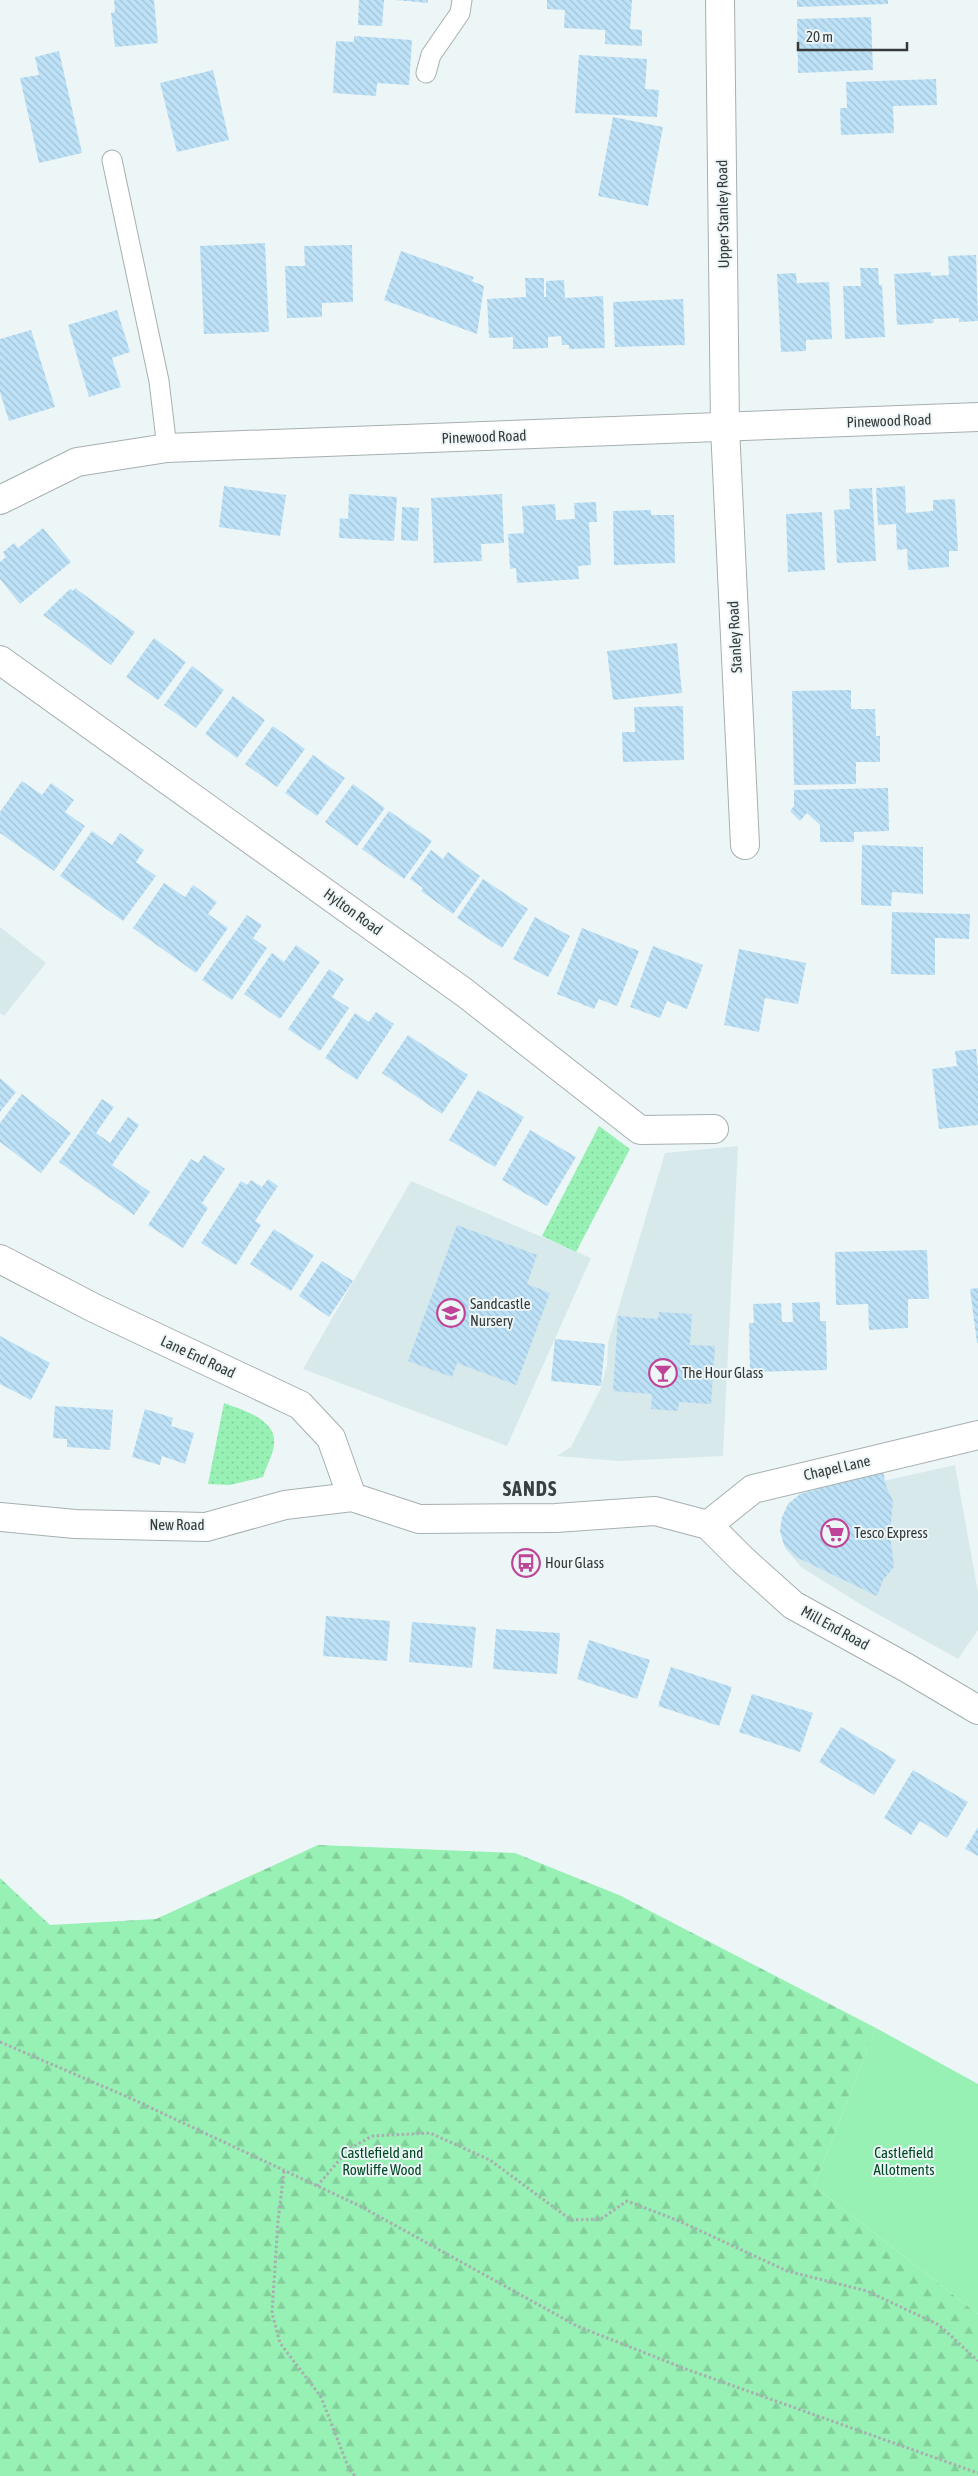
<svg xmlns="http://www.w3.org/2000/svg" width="978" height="2476" viewBox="0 0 978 2476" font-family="'Asap Condensed',sans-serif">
<defs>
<pattern id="grass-dots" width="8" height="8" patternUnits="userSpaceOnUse" patternTransform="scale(1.25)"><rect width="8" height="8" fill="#97f0b4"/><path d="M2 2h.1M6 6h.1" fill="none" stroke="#83cf9c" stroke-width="1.8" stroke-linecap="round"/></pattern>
<pattern id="forest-firs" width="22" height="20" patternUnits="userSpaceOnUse" patternTransform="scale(1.25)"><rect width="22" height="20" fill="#97f0b4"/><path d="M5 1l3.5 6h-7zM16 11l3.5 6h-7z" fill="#83cf9c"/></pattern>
<pattern id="building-back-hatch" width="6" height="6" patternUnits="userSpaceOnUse" patternTransform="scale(1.25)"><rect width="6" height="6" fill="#bde1f7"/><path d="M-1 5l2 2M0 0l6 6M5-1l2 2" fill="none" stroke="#a3c2d4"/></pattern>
</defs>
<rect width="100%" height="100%" fill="#edf6f7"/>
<g fill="#d7e9eb">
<path d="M0 927 46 963 4 1016 0 1013Z"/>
<path d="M738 1146 723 1456 619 1461 557 1456 571 1447 601 1388 607 1364 608 1343 665 1153Z"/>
<path d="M411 1181 591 1258 507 1446 303 1369Z"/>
<path d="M955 1465 978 1592V1630L958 1659 865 1607 801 1567 785 1548 782 1534 816 1496Z"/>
</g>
<g fill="url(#grass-dots)">
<path d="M599 1126 630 1149 576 1252 542 1236Z"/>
<path d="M224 1403C242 1410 277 1419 274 1444 273 1455 266 1467 263 1477L230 1485 208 1484Z"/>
</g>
<path fill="url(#forest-firs)" d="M318 1845 515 1853 619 1895 876 2028 814 2186 978 2314V2476H0V1878L50 1925 156 1919Z"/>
<path fill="#97f0b4" d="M876 2028 978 2084V2314L814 2186Z"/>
<g fill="url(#building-back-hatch)">
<path d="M114 0H154L158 43 115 47 111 13 115 12Z"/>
<path d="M359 0H384L382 26 358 25Z"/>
<path d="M395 0H428V3Z"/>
<path d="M547 0H632L630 29 642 30V46L605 44V30L564 28 565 10 547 9Z"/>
<path d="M797 0H888V4L797 7Z"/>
<path d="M871 17 873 70 798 73 797 19Z"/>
<path d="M354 36 412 40 409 85 377 83 376 96 333 93 336 41 354 42Z"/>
<path d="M59 51 82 153 39 163 20 78 39 75 35 57Z"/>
<path d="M579 55 647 59 645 89 659 90 657 117 575 113Z"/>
<path d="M213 70 229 140 177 152 160 83Z"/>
<path d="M936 79 937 105 893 106 894 133 841 135 840 108H847L846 82Z"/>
<path d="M613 117 663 127 648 206 598 196Z"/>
<path d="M265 243 269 332 204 334 200 246Z"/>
<path d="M352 245 353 302 322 303V317L287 318 285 266H305L304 246Z"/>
<path d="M401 251 474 277 472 281 484 286 477 334 384 300Z"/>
<path d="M976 255 978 321 959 322V318L933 319 934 323 897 325 894 274 931 272V276L949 275 948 256Z"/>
<path d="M860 268H878L879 285H882L885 337 845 339 843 286H861Z"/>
<path d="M796 273 797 283 829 282 832 339 806 340V351L781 352 777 274Z"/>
<path d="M525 278H544V297H546V281L564 280 565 298 603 296 605 348 569 349V345H562L561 336 548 337V348L513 349V337L489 338 487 299 526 297Z"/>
<path d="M683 299 685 345 615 347 613 302Z"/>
<path d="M117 310 130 352 112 358 121 387 89 397 68 325Z"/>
<path d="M31 330 55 407 9 421 0 392V339Z"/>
<path d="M224 486 286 495 280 536 219 527Z"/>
<path d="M905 486 906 513 933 511V500L955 499 958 551H949V567L908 570 907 549 897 550 896 524 878 525 876 488Z"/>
<path d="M872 488 876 561 837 563 834 510 850 509 849 489Z"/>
<path d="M349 494 397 497 394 541 339 538 340 518 348 519Z"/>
<path d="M502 494 504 543 481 544 482 561 434 563 431 498Z"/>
<path d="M596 502 597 522H589L591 565 578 566 579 579 517 583 516 568 510 569 508 534 524 533 522 506 555 504 556 520 575 519 574 503Z"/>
<path d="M402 507 419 508 418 541 401 540Z"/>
<path d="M651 510V515H674L675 563 614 565 613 511Z"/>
<path d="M822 512 825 570 788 572 786 514Z"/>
<path d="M43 528 71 562 20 604 0 579V562L6 557 3 552 14 543 18 548Z"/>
<path d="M75 588 135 632 111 665 43 615 70 589 73 591Z"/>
<path d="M154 638 186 662 158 700 126 677Z"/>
<path d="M677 643 682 693 613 700 607 651Z"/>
<path d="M192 666 224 690 196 728 164 705Z"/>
<path d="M851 690V709H875L876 736H880V762H856V784L794 785 792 691Z"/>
<path d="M233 696 265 720 237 758 205 734Z"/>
<path d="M683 706 684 760 623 762 622 732H635L634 707Z"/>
<path d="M273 726 305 749 277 787 245 764Z"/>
<path d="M313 755 345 778 317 816 285 793Z"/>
<path d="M22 781 42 795 51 783 62 791 74 800 65 812 85 826 54 871 0 833V812Z"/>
<path d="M353 784 385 808 357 846 325 822Z"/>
<path d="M888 788 889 831 854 832V842H820V825L807 813 800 821 790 811 794 806V790Z"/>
<path d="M389 811 432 841 404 879 362 849Z"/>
<path d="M92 831 112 845 120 833 144 850 136 862 156 876 123 921 60 876Z"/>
<path d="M862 845 923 847V894L892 892 891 906 861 905Z"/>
<path d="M431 850 443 859 448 852 480 876 453 914 421 891 423 888 410 879Z"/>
<path d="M483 879 528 909 502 948 457 918Z"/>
<path d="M164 883 185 897 193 885 217 902 208 914 228 928 196 973 133 928Z"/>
<path d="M892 912 970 914 969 939 935 938V975L891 974Z"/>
<path d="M247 915 262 925 253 938 267 948 232 1000 202 980Z"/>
<path d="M535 917 570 936 548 977 513 959Z"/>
<path d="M582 928 639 951 617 1006 599 999 594 1009 557 994Z"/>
<path d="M296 945 320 962 280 1019 244 994 272 953 284 962Z"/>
<path d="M653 946 703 965 687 1009 667 1001 660 1018 630 1007Z"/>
<path d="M739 949 806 963 798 1004 765 998 759 1032 724 1025Z"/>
<path d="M329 969 344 979 332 997 349 1008 320 1051 288 1029Z"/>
<path d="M376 1012 394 1024 357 1080 325 1058 355 1013 369 1022Z"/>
<path d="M408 1035 468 1075 442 1114 382 1073Z"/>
<path d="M976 1049 978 1070V1125L939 1129 932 1069 957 1066 955 1051Z"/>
<path d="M0 1078 16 1092 0 1112Z"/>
<path d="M478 1090 524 1117 495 1167 449 1140Z"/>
<path d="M22 1094 71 1133 41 1173 0 1142V1123Z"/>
<path d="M102 1099 114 1107 96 1133 110 1143 128 1117 139 1125 112 1165 150 1192 134 1215 59 1162Z"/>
<path d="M530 1130 576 1157 547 1206 502 1180Z"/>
<path d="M204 1155 225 1169 202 1203 208 1208 183 1248 148 1225 191 1159 198 1163Z"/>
<path d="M268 1179 278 1186 255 1221 261 1225 236 1265 201 1243 241 1181 247 1185 251 1180 262 1187Z"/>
<path d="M457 1225 537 1255 527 1284 550 1293 516 1385 457 1363 452 1377 408 1361Z"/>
<path d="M274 1229 314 1255 291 1291 250 1264Z"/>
<path d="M927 1250 929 1299H908V1328L869 1330 868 1304 836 1305 835 1252Z"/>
<path d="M322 1261 353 1281 329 1317 299 1296Z"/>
<path d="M978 1288V1343H977L970 1289Z"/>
<path d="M820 1302V1321H826L827 1370 750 1372 749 1323H754L753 1304 781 1303 782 1322H793L792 1303Z"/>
<path d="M659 1312 692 1314 690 1345 715 1346 711 1404 679 1402 678 1411 651 1409 652 1394 613 1391 618 1316 658 1319Z"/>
<path d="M0 1336 50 1363 31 1400 0 1384Z"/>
<path d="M555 1339 605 1344 601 1386 551 1381Z"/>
<path d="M55 1406 113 1410 110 1450 67 1447V1439L53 1438Z"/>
<path d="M145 1409 173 1418 171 1426 194 1433 185 1464 162 1456 160 1465 132 1457Z"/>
<path d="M883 1470 886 1486 893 1501 890 1534 894 1567 883 1580 877 1596 794 1556 784 1545 780 1531 782 1517 788 1504 800 1494Z"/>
<path d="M326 1616 390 1621 387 1661 323 1656Z"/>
<path d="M412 1622 476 1627 472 1668 409 1662Z"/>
<path d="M496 1629 560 1633 557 1674 493 1669Z"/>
<path d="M589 1640 650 1660 637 1699 577 1679Z"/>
<path d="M671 1667 732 1687 719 1726 658 1706Z"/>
<path d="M752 1694 813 1713 800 1752 739 1732Z"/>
<path d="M841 1727 896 1760 874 1795 819 1762Z"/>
<path d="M913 1770 968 1802 947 1838 920 1821 911 1835 884 1818Z"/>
<path d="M978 1827V1856L965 1849Z"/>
</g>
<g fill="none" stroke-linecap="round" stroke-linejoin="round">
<defs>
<g id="service">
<path d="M426 73 431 55 460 13 462 0"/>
<path d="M112 160 159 381 167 448"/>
</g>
<g id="minor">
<path d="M720 0 725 428 745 845"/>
<path d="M0 500 77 462 167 448 978 417"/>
<path d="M0 660 465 993 640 1130 714 1129"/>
</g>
<g id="tertiary">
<path d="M0 1259 94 1308 300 1405 331 1438 352 1497"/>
<path d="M708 1525 743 1560 793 1605 907 1668 978 1710"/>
</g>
<path id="trunk" d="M0 1517 75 1524 206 1527 285 1505 352 1497 419 1519 556 1518 655 1511 708 1525 753 1489 978 1435"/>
</defs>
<use href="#service" stroke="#a7afb0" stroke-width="21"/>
<use href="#minor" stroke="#a7afb0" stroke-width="30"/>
<use href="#tertiary" stroke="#a7afb0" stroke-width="30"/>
<use href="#trunk" stroke="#a7afb0" stroke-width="30"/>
<g stroke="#a8aeaf" stroke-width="3" stroke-dasharray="2.5 2.5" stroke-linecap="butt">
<path d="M0 2042 130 2098 360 2206 577 2326 683 2368 978 2473"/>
<path d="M284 2171 278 2221 272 2313 280 2343 321 2397 349 2469 355 2476"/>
<path d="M317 2186 349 2149 372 2136 430 2133 490 2160 571 2220 601 2219 627 2201 679 2221 787 2271 867 2291 939 2325 978 2361"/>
</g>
<use href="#service" stroke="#fff" stroke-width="19"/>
<use href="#minor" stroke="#fff" stroke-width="28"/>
<use href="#tertiary" stroke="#fff" stroke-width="28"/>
<use href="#trunk" stroke="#fff" stroke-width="28"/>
</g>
<defs>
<symbol id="school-ring" viewBox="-11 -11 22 22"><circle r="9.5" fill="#edf6f7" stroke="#bf4497" stroke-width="1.5"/><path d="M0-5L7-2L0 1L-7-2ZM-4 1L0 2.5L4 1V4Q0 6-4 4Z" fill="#bf4497"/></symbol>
<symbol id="bar-ring" viewBox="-11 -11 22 22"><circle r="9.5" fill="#edf6f7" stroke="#bf4497" stroke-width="1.5"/><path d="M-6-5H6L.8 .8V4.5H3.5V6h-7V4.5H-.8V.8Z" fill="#bf4497"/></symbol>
<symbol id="supermarket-ring" viewBox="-11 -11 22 22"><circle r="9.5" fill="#edf6f7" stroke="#bf4497" stroke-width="1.5"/><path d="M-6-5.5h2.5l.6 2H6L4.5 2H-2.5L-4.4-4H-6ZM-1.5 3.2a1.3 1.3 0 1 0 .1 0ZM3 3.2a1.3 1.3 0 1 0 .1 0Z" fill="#bf4497"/></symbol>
<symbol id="bus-ring" viewBox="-11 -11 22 22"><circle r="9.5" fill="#edf6f7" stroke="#bf4497" stroke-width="1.5"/><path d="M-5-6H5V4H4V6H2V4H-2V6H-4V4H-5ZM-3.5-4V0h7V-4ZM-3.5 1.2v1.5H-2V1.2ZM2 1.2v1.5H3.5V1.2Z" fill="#bf4497"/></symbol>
</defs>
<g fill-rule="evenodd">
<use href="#school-ring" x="435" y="1297" width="32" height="32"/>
<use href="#bar-ring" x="647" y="1357" width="32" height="32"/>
<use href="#supermarket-ring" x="819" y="1517" width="32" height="32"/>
<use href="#bus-ring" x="510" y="1547" width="32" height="32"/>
</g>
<g text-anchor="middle" stroke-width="4" stroke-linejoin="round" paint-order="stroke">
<g font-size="15" fill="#373a3a" stroke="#edf6f7">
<text transform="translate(723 214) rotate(-91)" y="5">Upper Stanley Road</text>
<text transform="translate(889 421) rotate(-2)" y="5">Pinewood Road</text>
<text transform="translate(484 437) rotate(-2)" y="5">Pinewood Road</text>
<text transform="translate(735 637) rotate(-93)" y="5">Stanley Road</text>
<text transform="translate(353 912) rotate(36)" y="5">Hylton Road</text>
<text transform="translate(198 1357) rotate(25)" y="5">Lane End Road</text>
<text transform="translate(837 1468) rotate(-13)" y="5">Chapel Lane</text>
<text x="177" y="1530">New Road</text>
<text transform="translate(835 1628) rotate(29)" y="5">Mill End Road</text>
</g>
<g font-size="15" fill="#373a3a" stroke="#edf6f7" text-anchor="start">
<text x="470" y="1309">Sandcastle<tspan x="470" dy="17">Nursery</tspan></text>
<text x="682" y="1378">The Hour Glass</text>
<text x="854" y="1538">Tesco Express</text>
<text x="545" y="1568">Hour Glass</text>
</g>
<g font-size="15" fill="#004924" stroke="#edf6f7">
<text x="382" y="2158">Castlefield and<tspan x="382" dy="17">Rowliffe Wood</tspan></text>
<text x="904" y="2158">Castlefield<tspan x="904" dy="17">Allotments</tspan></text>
</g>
<g font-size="20" font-weight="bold" letter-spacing="1" fill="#394041" stroke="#edf6f7">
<text x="530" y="1496">SANDS</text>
</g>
</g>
<path d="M798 42v8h109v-8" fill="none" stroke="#373a3a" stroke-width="2.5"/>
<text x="806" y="42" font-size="15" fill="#373a3a" stroke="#edf6f7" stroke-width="4" paint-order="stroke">20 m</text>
</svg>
